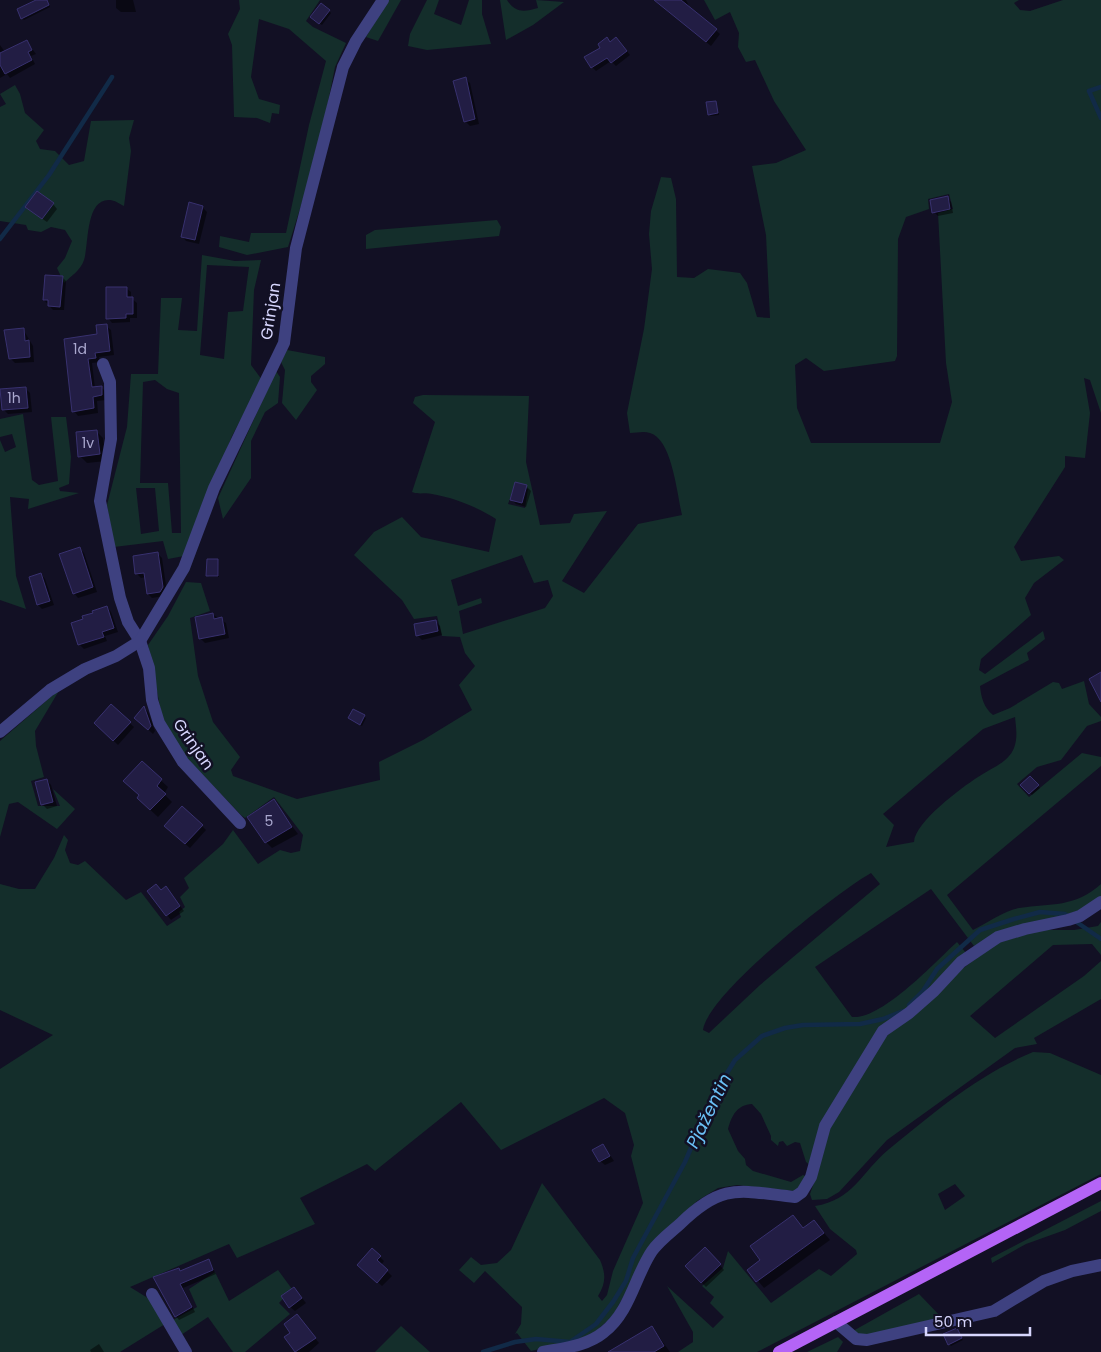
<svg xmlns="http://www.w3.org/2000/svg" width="1101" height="1352" viewBox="0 0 1101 1352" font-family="Poppins,sans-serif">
<rect width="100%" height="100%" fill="#121024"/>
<g fill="#142e2b" fill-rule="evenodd">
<path d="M239 0H320L306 21 313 27 346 43 335 67 327 107 304 196 288 247 247 255 219 247 220 236 249 242 251 233H286L309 125 326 61 289 29 259 19 251 77 259 99 280 105 279 114 272 113 270 123 257 118 234 117 232 45 228 34 240 9Z"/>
<path d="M388 0H401L378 41 366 37Z"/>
<path d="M427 0H439L434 14 461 25 469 0H482V14L491 44 427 50 408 46 410 34Z"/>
<path d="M500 0H507C515 13 524 12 538 8L536 0 564 2 533 25 506 40Z"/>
<path d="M704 0H1019L1014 3 1020 10 1030 11 1063 0H1101V413L1090 380 1084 378 1090 413 1085 458 1065 456V467L1014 547 1021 561 1059 556 1064 560 1034 583 1025 598 1031 615 981 659 979 670 985 674 1043 631 1045 639 1027 653 1029 660 980 686C981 697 984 708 993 715L1010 708 1053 682 1059 683 1062 689 1084 681 1089 704 1101 717V721L1087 726 1061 760 1037 767 1017 784 1029 797 1082 753 1101 757V766L947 895 973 930C987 923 1004 911 1019 908 1052 903 1074 908 1101 884V896L1080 910 974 946 931 889 815 967 852 1017C882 1020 935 962 957 942L966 953 930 990 882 1027 811 1166 806 1162 800 1143 795 1142 787 1146 783 1141 779 1142 778 1146 771 1140V1136L761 1114 752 1104C737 1105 732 1115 728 1129L738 1151 745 1159 746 1165 753 1171 791 1182 803 1175 807 1177 801 1188 793 1191 737 1185 718 1188 697 1201 655 1241 612 1317 589 1337 531 1351 517 1333 515 1334 521 1324 522 1307 485 1271 474 1283 459 1270 471 1257 481 1265 497 1263 511 1250 542 1183 600 1260C606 1274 606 1283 598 1296L602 1301 607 1295 613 1271 643 1203 631 1156 634 1145 625 1113 604 1098 501 1150 461 1102 375 1171 367 1164 300 1198 315 1224 237 1258 229 1244 130 1287 151 1300 165 1324 120 1352H0V1069L53 1035 0 1010V884L19 889H35L54 858 64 835 68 840 65 850 70 863 78 865 85 861 126 900 141 892 167 926 181 917 179 912 185 907 180 897 189 888 184 878 223 844 233 830 258 864 280 850 291 853 300 851 303 835 274 797 245 818 241 815 178 749 162 717 148 645 168 616 186 582 201 583 210 611 190 618 198 676 213 722 240 757 231 770 233 776 297 799 380 780 379 762 423 740 472 710 459 685 475 666 465 653 460 637 442 636 437 616 414 619 402 600 354 555 374 532 402 517 421 537 489 552 496 519C477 507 455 498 432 494 425 492 420 495 412 492L435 422 413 403 415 397 423 395 529 396 526 462 540 525 570 523 574 514 607 511 562 581 584 593 638 524 682 515C677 494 672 439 650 433 644 431 636 433 630 433L627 413 644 329 652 269 649 234 651 211 661 177 671 178 676 199 677 277 694 278 708 269 740 273 747 283 757 317 770 318 766 235 752 166 776 163 806 150 774 101 755 60 746 62 738 47 739 33 730 12 715 20ZM949 194 953 209 938 213 946 363 952 402 940 443H811L797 408 795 365 806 358 824 371 895 361 897 356 898 239 906 217 929 209 928 199ZM515 485 528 489 525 508 508 504ZM522 555 534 583 548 580 553 596 545 608 463 634 459 611 482 603 481 598 458 606 451 580ZM1015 717C1016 727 1018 738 1014 748 1008 763 991 768 978 777 961 788 915 822 914 842L886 847 894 825 883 814 983 729ZM871 873 880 884 760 985 709 1033 703 1030C708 993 836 893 871 873Z"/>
<path d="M15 85 20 94 25 113 44 130 36 141 40 149 55 151 69 165 84 161 91 121 134 120 129 138 131 151 124 206C120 204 114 200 110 200 85 198 89 245 84 260 81 270 71 276 64 283L57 268 65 258 72 241 65 230 51 227 41 232 28 230 26 225 0 221V107L6 104 0 94Z"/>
<path d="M497 220 501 227 499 236 366 249V235L375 230Z"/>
<path d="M202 255 235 261 261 260 254 290 251 365 262 380 232 436 184 556 168 559 163 541 114 547 107 505 127 427 131 374H158L161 298H182L178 330 197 331ZM207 265 249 267 243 311 228 312 224 359 200 355ZM155 380 167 389 179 393 181 533H172L168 483H140L143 382ZM136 488H155L159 531 141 534Z"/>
<path d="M287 350 325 357V364L311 376V382L317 390 296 420 282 403 285 370 281 362Z"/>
<path d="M276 371 280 377 278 403 265 412 251 441V478L223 519 218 498Z"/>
<path d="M23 414 32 480 39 485 58 481 51 417H66L71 457 69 484 59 488 60 491 79 493 28 509 29 499 10 497 16 576 26 609 0 600V440L5 452 16 447 12 434 0 437V419Z"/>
<path d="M60 689 35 731 36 746 44 777 31 781 38 806H60L53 789 75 809 57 829 18 802 9 804 0 837V741Z"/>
<path d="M1101 922V955L1092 944 1053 945 970 1016 995 1038 1084 976 1101 961V999L1034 1038 1037 1044 1015 1048 887 1140 839 1192 827 1199 812 1200 810 1194 817 1174 831 1121 878 1044 950 978 997 943 1040 930H1074L1098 926Z"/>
<path d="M1033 1052 1050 1053 1101 1075V1174L757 1352H678L693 1342V1332L667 1286 713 1328 724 1317 710 1303 714 1297 702 1286 723 1268 728 1251 771 1303 819 1269 831 1276 857 1254 856 1250 830 1229 815 1206C853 1200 861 1173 888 1150 933 1113 979 1074 1033 1052ZM955 1184 965 1196 945 1210 938 1194Z"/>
<path d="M1101 1201V1211L1065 1230 1026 1244 992 1263 991 1258Z"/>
<path d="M278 1270 292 1289 279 1303 290 1314 245 1352H233L208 1317 181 1335 173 1320 197 1307 189 1289 215 1272 229 1301Z"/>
<path d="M919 1294 943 1319 865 1337 853 1331Z"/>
<path d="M401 1326 430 1352H375Z"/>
<path d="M838 1337 843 1342 837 1352H807Z"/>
</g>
<g fill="#0007">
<path d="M39 0H47L50 7 24 20 22 18Z"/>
<path d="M116 0H133L136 12H121L116 8Z"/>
<path d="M665 0H686L690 8 720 34 711 46 665 9Z"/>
<path d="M329 11 331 13 322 25 313 19Z"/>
<path d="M27 42 36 54 31 56 35 64 10 78 7 74 0 78V45L5 52Z"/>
<path d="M620 42 630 55 616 66 611 61 596 71 592 67Z"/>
<path d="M465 79 470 83 479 124 470 126 465 121Z"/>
<path d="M716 102 719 115 711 116 709 114Z"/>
<path d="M947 198 951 202 953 213 938 216 934 212Z"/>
<path d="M53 204 57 209 47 222 31 211Z"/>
<path d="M202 207 207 212 199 244 186 241 182 236Z"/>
<path d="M62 277 66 281 64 310H53L44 300Z"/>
<path d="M126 288 131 292V298L137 303V318H130V322L112 323 108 318Z"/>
<path d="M106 326 111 330 114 355 99 357 100 362 92 363 95 388 101 387 106 392V400L97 401 98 413 78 416 74 411 65 340 99 335Z"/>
<path d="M23 329 33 346 34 362 15 363 10 358Z"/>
<path d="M25 388 30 393 32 412 8 414 3 409Z"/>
<path d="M96 431 103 438 106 461 87 463 80 456Z"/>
<path d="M526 486 531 491 526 507 516 504 512 500Z"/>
<path d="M79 548 84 553 97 592 78 598 74 593Z"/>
<path d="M158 554 162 558 167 592 164 596 152 598 148 594 146 577 141 578 137 574Z"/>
<path d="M218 561 219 577H209L208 575Z"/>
<path d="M41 574 45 579 54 605 42 609 38 605Z"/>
<path d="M107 607 111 612 118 632 105 636 107 641 84 649 79 644 85 620Z"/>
<path d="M212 614 226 623 229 638 205 643 200 638Z"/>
<path d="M435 621 440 626 442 635 422 640 417 635Z"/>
<path d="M111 706 134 727 118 745 95 723Z"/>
<path d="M144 708 148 712 155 731 153 734 140 722Z"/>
<path d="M354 710 366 718 362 726 350 718Z"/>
<path d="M142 763 168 787 164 794 172 802 158 817 145 805 141 795Z"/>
<path d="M1030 778 1040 788 1032 795 1022 785Z"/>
<path d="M47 780 51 785 57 806 47 809 42 804Z"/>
<path d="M273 801 298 834 272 848 266 842Z"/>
<path d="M202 826 206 830 190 848 170 831Z"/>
<path d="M166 888 184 911 171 920 167 915 162 891Z"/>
<path d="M603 1145 614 1161 605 1165 600 1161Z"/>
<path d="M792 1216 804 1229 814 1221 830 1240 764 1288 749 1270 762 1261Z"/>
<path d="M705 1249 724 1270 706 1287 686 1266Z"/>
<path d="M373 1250 384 1261 381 1265 392 1276 382 1286 359 1265Z"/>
<path d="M208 1261 216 1274 183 1288 195 1312 179 1320 176 1316 178 1269 181 1272Z"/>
<path d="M298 1293 306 1303 295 1311 290 1307Z"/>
<path d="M297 1315 319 1343 309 1352H297L286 1337 292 1333Z"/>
<path d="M652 1327 670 1352H624Z"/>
<path d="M957 1329 963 1340 951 1346 949 1344Z"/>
<path d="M99 1344 104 1352H91L90 1350Z"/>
</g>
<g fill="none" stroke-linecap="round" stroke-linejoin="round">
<g stroke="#112a47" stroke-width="4.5">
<path d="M1101 87 1089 91 1101 118"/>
<path d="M0 239 49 175 112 77"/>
<path d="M909 1005 923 991 937 969 980 930 1014 919 1040 912 1065 914 1101 939"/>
<path d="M483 1352 515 1342 536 1339 570 1342 596 1324 613 1302 626 1281 633 1258 685 1162 713 1096 735 1060 762 1036 785 1028 803 1025 860 1024 883 1019 903 1011"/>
</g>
</g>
<g fill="#221d44" stroke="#38316f">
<path d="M36 0H47L49 5 21 19 17 9Z"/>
<path d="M654 0H681L717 29 706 42Z"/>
<path d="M321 3 330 10 319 24 310 17Z"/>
<path d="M607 37 610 42 616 37 627 51 611 63 607 58 591 68 584 57 600 48 598 44Z"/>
<path d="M27 40 32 50 28 52 32 60 5 74 0 65V53Z"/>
<path d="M466 77 475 119 464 122 453 81Z"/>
<path d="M716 101 718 113 708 115 706 102Z"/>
<path d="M37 191 54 203 42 219 25 207Z"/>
<path d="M948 196 950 209 932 213 930 200Z"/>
<path d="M189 202 203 206 195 240 181 237Z"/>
<path d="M45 275 63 276 60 307 48 306V300H43Z"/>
<path d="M106 287H127V297H133V314H126V318L106 319Z"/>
<path d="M107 324 110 351 95 353 96 358 88 359 92 387 102 386V395L93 397 94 408 72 412 64 339 97 334 96 325Z"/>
<path d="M24 328 25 341 29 340 30 357 9 359 4 330Z"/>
<path d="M26 387 28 408 2 410 0 389Z"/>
<path d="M97 430 100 454 78 457 76 432Z"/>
<path d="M515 482 527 485 522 503 510 500Z"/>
<path d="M80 547 93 587 73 594 59 554Z"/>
<path d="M158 552 163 587 160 592 147 594 144 573 135 574 133 556Z"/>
<path d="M207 559H218V576H206Z"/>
<path d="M41 573 50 601 37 605 29 577Z"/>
<path d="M107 606 114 628 102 632 104 637 78 645 71 623 83 619 82 616 93 613 92 611Z"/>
<path d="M213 613 214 619 222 617 225 634 199 639 195 617Z"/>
<path d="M436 620 438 631 416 636 414 624Z"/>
<path d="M1101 672V702L1089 679Z"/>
<path d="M111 704 131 722 113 741 94 723Z"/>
<path d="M144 706 151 726 148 730 134 718Z"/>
<path d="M353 709 365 715 360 725 348 718Z"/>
<path d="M142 761 162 779 157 786 166 794 150 810 137 798 139 795 123 781Z"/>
<path d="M1030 776 1039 785 1029 794 1020 785Z"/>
<path d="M47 779 53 802 41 805 35 782Z"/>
<path d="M274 799 292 827 265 843 247 817Z"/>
<path d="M182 806 203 825 185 844 164 826Z"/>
<path d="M156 884 161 890 166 886 180 906 166 916 147 891Z"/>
<path d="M603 1144 610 1156 599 1162 592 1150Z"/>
<path d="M793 1215 803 1228 814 1220 824 1233 756 1282 747 1270 760 1260 750 1246Z"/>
<path d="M705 1247 721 1264 701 1283 685 1266Z"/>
<path d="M372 1248 381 1256 377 1260 388 1270 377 1283 357 1265Z"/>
<path d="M209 1259 213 1270 180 1284 192 1307 175 1317 153 1277 179 1268 180 1271Z"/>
<path d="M294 1287 302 1298 289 1308 281 1296Z"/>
<path d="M297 1314 316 1338 295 1352 284 1337 290 1333 284 1324Z"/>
<path d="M652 1326 664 1346 654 1352H608Z"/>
<path d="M957 1328 962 1338 948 1345 943 1334Z"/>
</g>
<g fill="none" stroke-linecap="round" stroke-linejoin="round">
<g stroke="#3e4180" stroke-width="12">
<path d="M103 364 110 382 111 439 100 501 120 598 128 622 140 641 149 668 152 700 159 723 183 762 240 823"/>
<path d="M0 732 50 690 85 669 116 656 140 641 184 568 214 488 284 343 296 248 343 67 356 41 383 0"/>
<path d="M152 1294 186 1352"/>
<path d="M836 1322 856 1339 867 1340 994 1311 1044 1281 1072 1271 1101 1265"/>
<path d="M543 1352C564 1348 587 1346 604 1332 630 1312 635 1276 652 1251 659 1241 671 1232 680 1224 723 1182 739 1191 795 1197L802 1192 811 1177 825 1126 883 1031 909 1013 934 991 961 962 998 937 1025 929 1068 920 1080 916 1101 902"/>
</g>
<path stroke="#b464f6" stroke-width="12" d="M779 1352 1101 1183"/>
</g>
<g text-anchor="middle" stroke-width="5" stroke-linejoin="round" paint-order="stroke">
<g font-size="14" fill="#aaa8cf">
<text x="80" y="354">1d</text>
<text x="14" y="403">1h</text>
<text x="88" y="448">1v</text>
<text x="269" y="826">5</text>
</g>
<g font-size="16" fill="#d7d6fd" stroke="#121024">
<text transform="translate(270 311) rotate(-81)" y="6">Grinjan</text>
<text transform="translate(194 744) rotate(55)" y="6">Grinjan</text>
</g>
<g font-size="18" font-style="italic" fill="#6ac0f6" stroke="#121024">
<text transform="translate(709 1111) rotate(-64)" y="6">Pjažentin</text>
</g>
</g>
<path d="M926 1327v8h104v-8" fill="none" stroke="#d7d6fd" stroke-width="2.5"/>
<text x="934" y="1327" font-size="15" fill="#d7d6fd" stroke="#121024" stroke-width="4" paint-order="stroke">50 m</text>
</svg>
